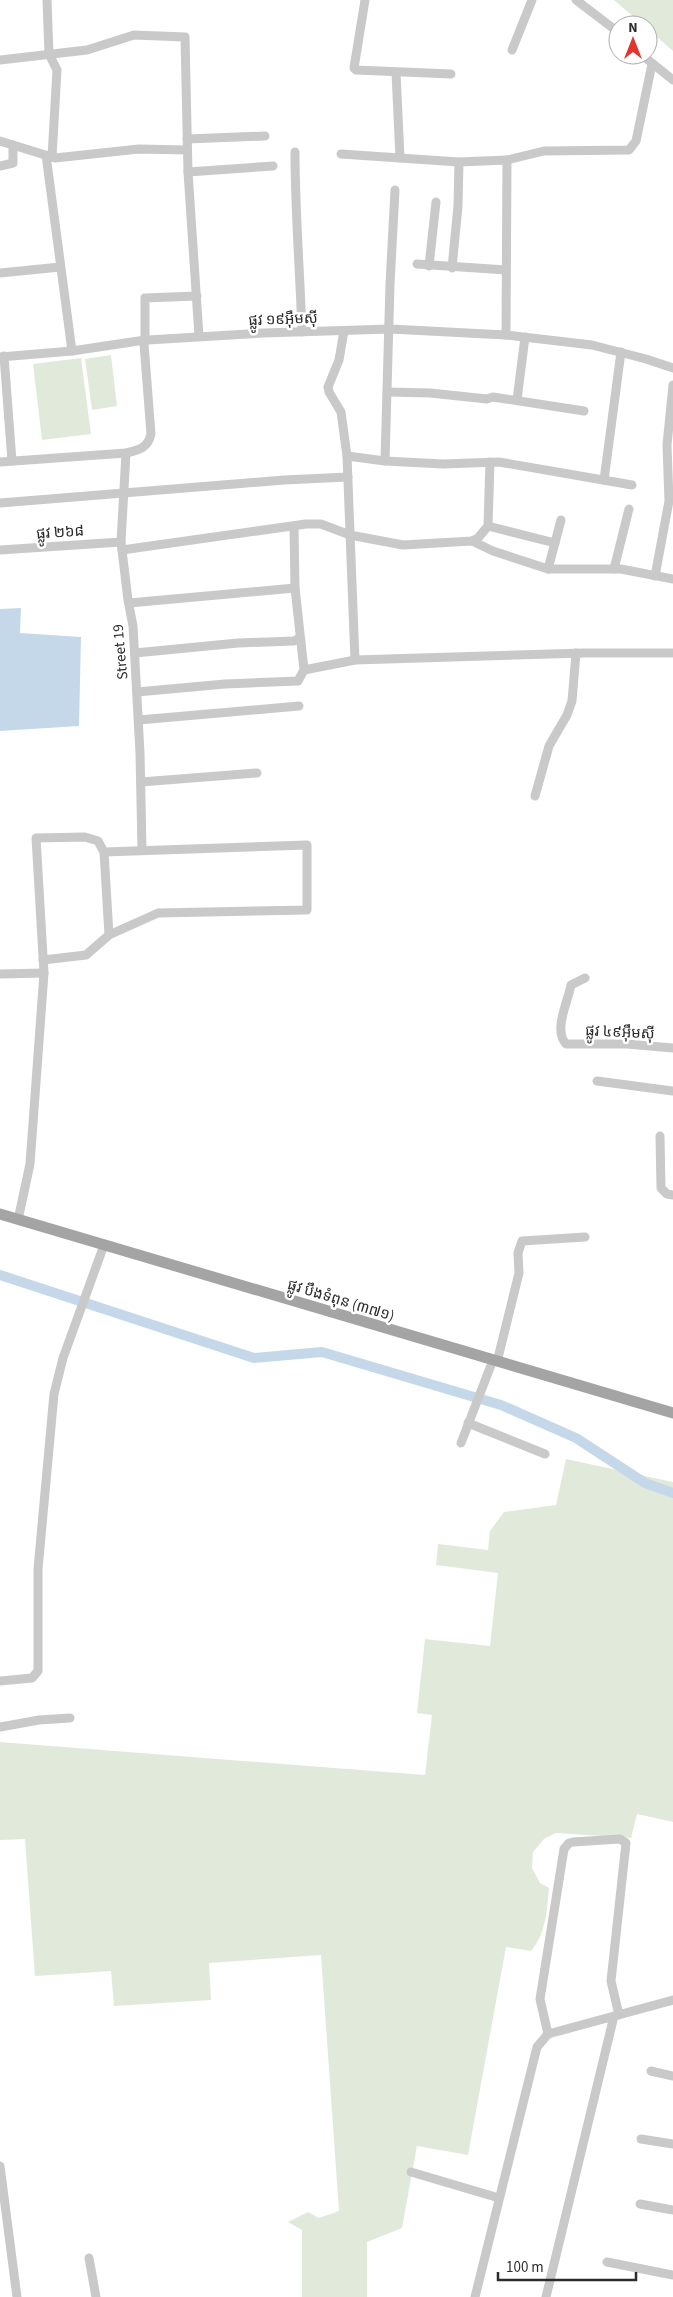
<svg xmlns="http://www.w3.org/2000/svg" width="673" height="2297" viewBox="0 0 673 2297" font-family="'Source Sans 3','Noto Sans Khmer',sans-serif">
<rect width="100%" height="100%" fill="#fff"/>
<g fill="#e1eada">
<path d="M614 0H673V51L648 29V25H643Z"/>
<path d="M111 355 117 406 92 410 85 359Z"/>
<path d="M81 358 91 434 42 440 33 364Z"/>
<path d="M566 1459 673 1482V1822L637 1814 631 1838 556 1833 544 1839 533 1852 532 1868 540 1883 549 1888C547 1910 546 1934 531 1951L506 1947 468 2155 417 2146 402 2228 367 2242V2297H302V2230L288 2222 308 2212 319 2218 339 2211 321 1955 209 1963 211 2000 114 2006 111 1971 35 1976 25 1839 0 1840V1742L425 1775 432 1715 417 1713 425 1639 490 1646 498 1573 436 1565 438 1544 488 1550 490 1531 504 1512 556 1505Z"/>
</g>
<path fill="#c5d8ea" d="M21 608 20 633 81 637 79 726 0 731V609Z"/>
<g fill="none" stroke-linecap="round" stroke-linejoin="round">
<path stroke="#c5d8ea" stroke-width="10" d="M0 1275 254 1358 322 1352 501 1405 576 1438 645 1483 673 1493"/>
<g stroke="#c9c9c9" stroke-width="9">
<path d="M47 0 49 54 57 70 52 157"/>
<path d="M365 0 354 68 356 70 451 74"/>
<path d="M576 0 618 32"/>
<path d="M512 50 532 0"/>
<path d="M642 55 673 80"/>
<path d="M0 60 87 50 134 35 185 37 188 172 199 336"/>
<path d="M396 73 400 158"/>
<path d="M187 139 265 136"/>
<path d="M0 141 55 158 139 149 187 150"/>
<path d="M295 152C295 212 300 272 302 332"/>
<path d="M341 154 459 162 507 160 544 151 629 150 636 141 652 64"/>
<path d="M46 155 72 351"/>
<path d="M0 166 13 163V145"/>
<path d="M188 172 273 166"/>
<path d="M417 264 506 270"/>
<path d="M429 266 436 202"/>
<path d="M452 268 458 206 459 162"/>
<path d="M0 273 60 267"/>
<path d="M344 331 339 360 328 387 329 392 341 412 347 456 355 660"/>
<path d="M506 335 507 160"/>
<path d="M4 356 12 461"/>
<path d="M0 357 72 351 145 340V298L197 296"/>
<path d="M388 392 430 393 487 399 493 397 584 411"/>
<path d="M517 400 525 337"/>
<path d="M126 453 121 542 128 600 133 626 140 753 142 850"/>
<path d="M347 456 385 461 443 464 499 462 632 485"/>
<path d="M385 461 390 284 395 190"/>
<path d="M0 462 126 453C139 450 148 448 151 434L144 344 145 340H148L263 333 390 329 506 335 592 345 646 359 673 368"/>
<path d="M604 480 621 352"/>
<path d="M0 503 284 480 348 477"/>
<path d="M488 526 490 462"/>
<path d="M472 541 493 551 548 569H621L673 579"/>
<path d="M0 550 121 542"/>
<path d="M122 550 306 524H321L350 535 403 545 472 541 478 538 488 526 555 543"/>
<path d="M548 569 561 520"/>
<path d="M614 569 629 509"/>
<path d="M655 576 669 501 667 445 673 385"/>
<path d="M129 603 295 588"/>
<path d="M135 653 238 643 294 641 299 638"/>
<path d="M304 670 355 660 584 653H673"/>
<path d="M137 692 225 684 298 681 304 670 295 588 294 526"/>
<path d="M139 720 299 706"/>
<path d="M141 782 257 773"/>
<path d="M535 796 549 746 567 715 572 701 576 653"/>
<path d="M43 960 86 955 109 935 158 913 307 910V845L104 852"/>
<path d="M0 974 44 973"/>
<path d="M585 978 571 985C568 1002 553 1030 566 1044H627L673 1048"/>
<path d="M597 1081 673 1091"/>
<path d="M660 1136 661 1188 667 1194 673 1195"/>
<path d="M18 1220 30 1164 44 973 36 838 85 837 98 841 104 852 109 935"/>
<path d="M497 1362 519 1273 518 1253 522 1241 585 1237"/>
<path d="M468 1423 545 1454"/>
<path d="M461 1443 493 1360"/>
<path d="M0 1681 32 1678 38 1671V1569L54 1394 63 1358 104 1245"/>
<path d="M0 1727 39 1720 70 1718"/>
<path d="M548 2034 540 1999 564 1849 569 1843 573 1842 620 1839 626 1843 611 1981 619 2015"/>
<path d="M651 2071 673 2076"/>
<path d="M641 2139 673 2144"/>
<path d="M0 2166 17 2297"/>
<path d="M411 2172 499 2198"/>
<path d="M640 2204 673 2210"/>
<path d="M89 2258 96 2297"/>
<path d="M607 2262 673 2275"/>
<path d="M475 2297 537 2047 548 2034 673 2000"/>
<path d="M546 2297 614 2016"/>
</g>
<path stroke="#a4a4a4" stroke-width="11" d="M0 1214 673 1413"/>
</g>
<g text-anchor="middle" stroke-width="5" stroke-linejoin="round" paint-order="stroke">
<g font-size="15" fill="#2c2c2c" stroke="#fff">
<text transform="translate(283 319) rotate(-2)" y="5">ផ្លូវ ១៩អ៊ឹមស៊ី</text>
<text transform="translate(60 532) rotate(-4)" y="5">ផ្លូវ ២៦៨</text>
<text transform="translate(120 652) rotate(-95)" y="5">Street 19</text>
<text transform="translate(620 1032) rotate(3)" y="5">ផ្លូវ ៤៩អ៊ឹមស៊ី</text>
<text transform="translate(341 1300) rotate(17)" y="5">ផ្លូវ បឹងទំពុន (៣៧១)</text>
</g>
</g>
<g transform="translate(633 40)"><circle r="24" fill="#ffffff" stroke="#ababab"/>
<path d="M0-4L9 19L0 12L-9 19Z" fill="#e3342f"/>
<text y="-8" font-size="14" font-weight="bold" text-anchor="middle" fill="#2c2c2c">N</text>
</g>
<path d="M498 2272v8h138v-8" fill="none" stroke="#2c2c2c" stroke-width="2.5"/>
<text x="506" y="2272" font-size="15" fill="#2c2c2c" stroke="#ffffff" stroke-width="4" paint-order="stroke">100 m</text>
</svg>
